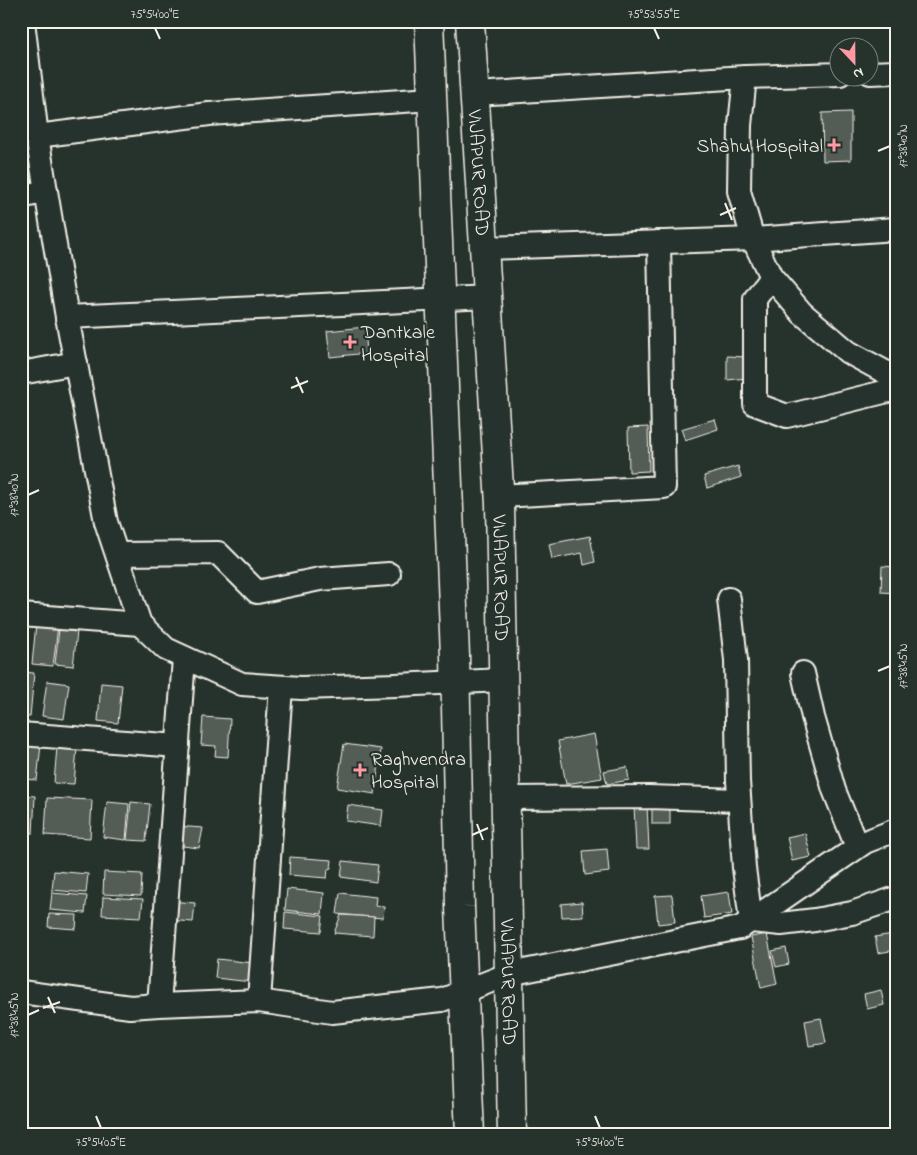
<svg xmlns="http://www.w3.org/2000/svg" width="917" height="1155" viewBox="0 0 917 1155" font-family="'Indie Flower',sans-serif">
<rect width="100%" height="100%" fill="#26332d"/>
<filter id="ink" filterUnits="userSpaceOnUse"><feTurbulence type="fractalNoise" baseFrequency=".02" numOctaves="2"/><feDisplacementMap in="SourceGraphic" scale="10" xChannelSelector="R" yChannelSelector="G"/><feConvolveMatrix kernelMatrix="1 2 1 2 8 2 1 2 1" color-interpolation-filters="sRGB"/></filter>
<g filter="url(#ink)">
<g fill="#525c55" stroke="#f4f1e8">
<path d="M851 112V160L823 161 822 113Z"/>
<path d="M365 327 367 353 330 357 327 331Z"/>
<path d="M727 356 746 357 747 378 727 380Z"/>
<path d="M715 419 718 429 685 440 681 429Z"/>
<path d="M648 427 649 471 629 472 628 428Z"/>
<path d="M738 466 741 477 707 488 704 476Z"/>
<path d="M590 536 595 562 584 565 582 553 552 559 549 544Z"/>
<path d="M882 566 896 567V593L881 592Z"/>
<path d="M36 624 58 626 53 666 32 664Z"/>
<path d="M59 630 77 632 73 666 55 664Z"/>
<path d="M21 672 34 673 30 717H21Z"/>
<path d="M47 681 69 684 64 719 42 716Z"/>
<path d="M101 683 122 685 118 723 98 721Z"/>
<path d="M203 717 230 719 228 757 215 756 216 746 201 745Z"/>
<path d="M594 734 602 778 566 784 558 741Z"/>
<path d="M21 743 41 745 37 780 21 779Z"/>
<path d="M344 744 381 749 375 794 337 788Z"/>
<path d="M57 747 77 748 74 784 54 783Z"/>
<path d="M627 767 629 780 607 784 604 771Z"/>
<path d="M21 795 35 796 33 833H21Z"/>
<path d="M47 798 92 800 90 838 45 835Z"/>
<path d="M107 802 129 804 126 840 103 837Z"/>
<path d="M131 802 150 804 146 841 127 840Z"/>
<rect x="652" y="802" width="18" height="22"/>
<path d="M348 805 383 810 381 826 346 821Z"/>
<path d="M634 805H647L649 849H636Z"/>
<path d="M176 826 203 828 199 848 175 845Z"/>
<path d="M805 833 811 857 792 861 787 837Z"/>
<path d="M607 849 609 872 585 875 583 851Z"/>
<path d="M290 857 332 860 331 868 328 869 327 878 289 875Z"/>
<path d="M343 861 378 865 376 882 341 877Z"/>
<path d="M54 871 88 874 86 893 52 890Z"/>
<path d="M104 872 142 874 141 896 103 894Z"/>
<path d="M287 889 324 893 322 914 285 910Z"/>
<path d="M729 892 732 914 704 918 701 896Z"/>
<path d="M52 893 87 896 85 913 50 910Z"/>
<path d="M340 893 376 897 375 906 384 907 383 918 337 914Z"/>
<path d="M672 895 675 922 658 924 655 896Z"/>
<path d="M103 897 143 899 141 917 102 915Z"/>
<path d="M169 901 195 903 193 922 168 920Z"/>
<path d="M582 902 583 916 562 917 561 904Z"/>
<path d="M285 912 323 916 321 932 284 929Z"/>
<path d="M49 914 77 915 76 929 48 927Z"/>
<path d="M341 915 374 917 373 936 334 933Z"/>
<path d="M767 934 777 984 761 988 751 937Z"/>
<path d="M893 934 896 950 878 953 875 937Z"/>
<path d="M786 948 789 964 776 967 772 951Z"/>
<path d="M217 959 254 963 252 982 215 978Z"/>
<path d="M881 990 884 1005 867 1009 864 994Z"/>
<path d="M821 1018 826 1043 809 1046 805 1021Z"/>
</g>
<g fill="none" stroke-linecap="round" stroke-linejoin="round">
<defs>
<g id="minor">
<path d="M23 21 37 136 46 191 67 317 106 522 140 624 166 649 242 684 301 688 396 685 503 680"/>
<path d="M870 73 896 72"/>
<path d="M745 77 740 125 739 191 753 239 771 277 802 313 848 352 896 378"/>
<path d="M475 94 745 77 840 74"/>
<path d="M37 136 209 114 432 99"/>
<path d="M21 197 46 191"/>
<path d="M484 248 753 239 896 229"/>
<path d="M771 277 755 299V404L787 416 896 389"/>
<path d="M67 317 488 297"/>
<path d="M21 373 76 363"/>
<path d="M500 496 664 487 659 242"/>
<path d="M118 554 218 553 257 592 320 579 389 574"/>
<path d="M729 599 736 660 738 781 744 868 751 921 781 924 815 920 852 913 896 898"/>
<path d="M21 615 140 624"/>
<path d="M803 673 813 717 834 790 857 847"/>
<path d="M21 734 178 746"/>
<path d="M506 798 649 797 739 800"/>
<path d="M21 992 130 1007 159 1005 259 1001 332 1012 442 1000 509 974 740 928 865 842 896 830"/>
<path d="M259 1001 281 687"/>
<path d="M159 1005 184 658"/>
</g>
<g id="primary">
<path d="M429 21 455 656 460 907 470 1134"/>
<path id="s1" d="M470 21 500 504 512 1134"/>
</g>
</defs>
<use href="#minor" stroke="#f4f1e8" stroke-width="26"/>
<use href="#primary" stroke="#f4f1e8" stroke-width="31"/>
<use href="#minor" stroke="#26332d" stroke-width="22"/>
<use href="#primary" stroke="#26332d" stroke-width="28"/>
</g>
</g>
<path fill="none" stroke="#f4f1e8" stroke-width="2" d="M155 28 160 39M654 28 659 39M878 151 890 146M725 203 732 220M720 215 736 208M296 377 303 393M291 388 308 381M28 495 39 490M878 671 890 666M477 824 483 840M472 835 488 828M48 997 55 1013M43 1008 60 1002M28 1015 39 1010M96 1116 101 1128M595 1116 600 1128"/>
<g fill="#ff9aa2" stroke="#26332d" stroke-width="2">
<path d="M831.5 137.5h5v5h5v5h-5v5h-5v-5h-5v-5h5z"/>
<path d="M347.5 334.5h5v5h5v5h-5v5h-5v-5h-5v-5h5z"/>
<path d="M357.5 762.5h5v5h5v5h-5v5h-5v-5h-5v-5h5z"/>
</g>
<g text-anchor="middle" stroke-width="4.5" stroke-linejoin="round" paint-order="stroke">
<g font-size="20" fill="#f4f1e8" stroke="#26332d" text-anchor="start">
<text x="823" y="152" text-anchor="end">Shahu Hospital</text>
<text x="361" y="338">Dantkale<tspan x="361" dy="23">Hospital</tspan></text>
<text x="371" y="765">Raghvendra<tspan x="371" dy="23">Hospital</tspan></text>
</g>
<g font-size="20" fill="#f4f1e8" stroke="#26332d">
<text dy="7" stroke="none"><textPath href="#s1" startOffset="152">VIJAPUR ROAD</textPath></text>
<text dy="7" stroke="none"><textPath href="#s1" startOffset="558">VIJAPUR ROAD</textPath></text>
<text dy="7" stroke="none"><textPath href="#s1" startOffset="962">VIJAPUR ROAD</textPath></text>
</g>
</g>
<rect width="917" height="1155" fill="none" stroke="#26332d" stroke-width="55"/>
<g transform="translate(854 62) rotate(158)"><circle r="24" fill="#26332d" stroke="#787f78"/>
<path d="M0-4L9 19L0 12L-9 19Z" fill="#ff9aa2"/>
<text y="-8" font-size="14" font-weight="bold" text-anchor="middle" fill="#f4f1e8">N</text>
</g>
<rect x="28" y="28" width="862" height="1100" fill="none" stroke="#f4f1e8" stroke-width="2"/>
<g font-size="12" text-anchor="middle" fill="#f4f1e8">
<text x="155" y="18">75°54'00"E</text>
<text x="654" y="18">75°53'55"E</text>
<text transform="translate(903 146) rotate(-90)" y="4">17°38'40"N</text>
<text transform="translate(14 495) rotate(-90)" y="4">17°38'40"N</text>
<text transform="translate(903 666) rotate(-90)" y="4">17°38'45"N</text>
<text transform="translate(14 1015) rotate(-90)" y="4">17°38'45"N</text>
<text x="101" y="1146">75°54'05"E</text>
<text x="600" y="1146">75°54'00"E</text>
</g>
</svg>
